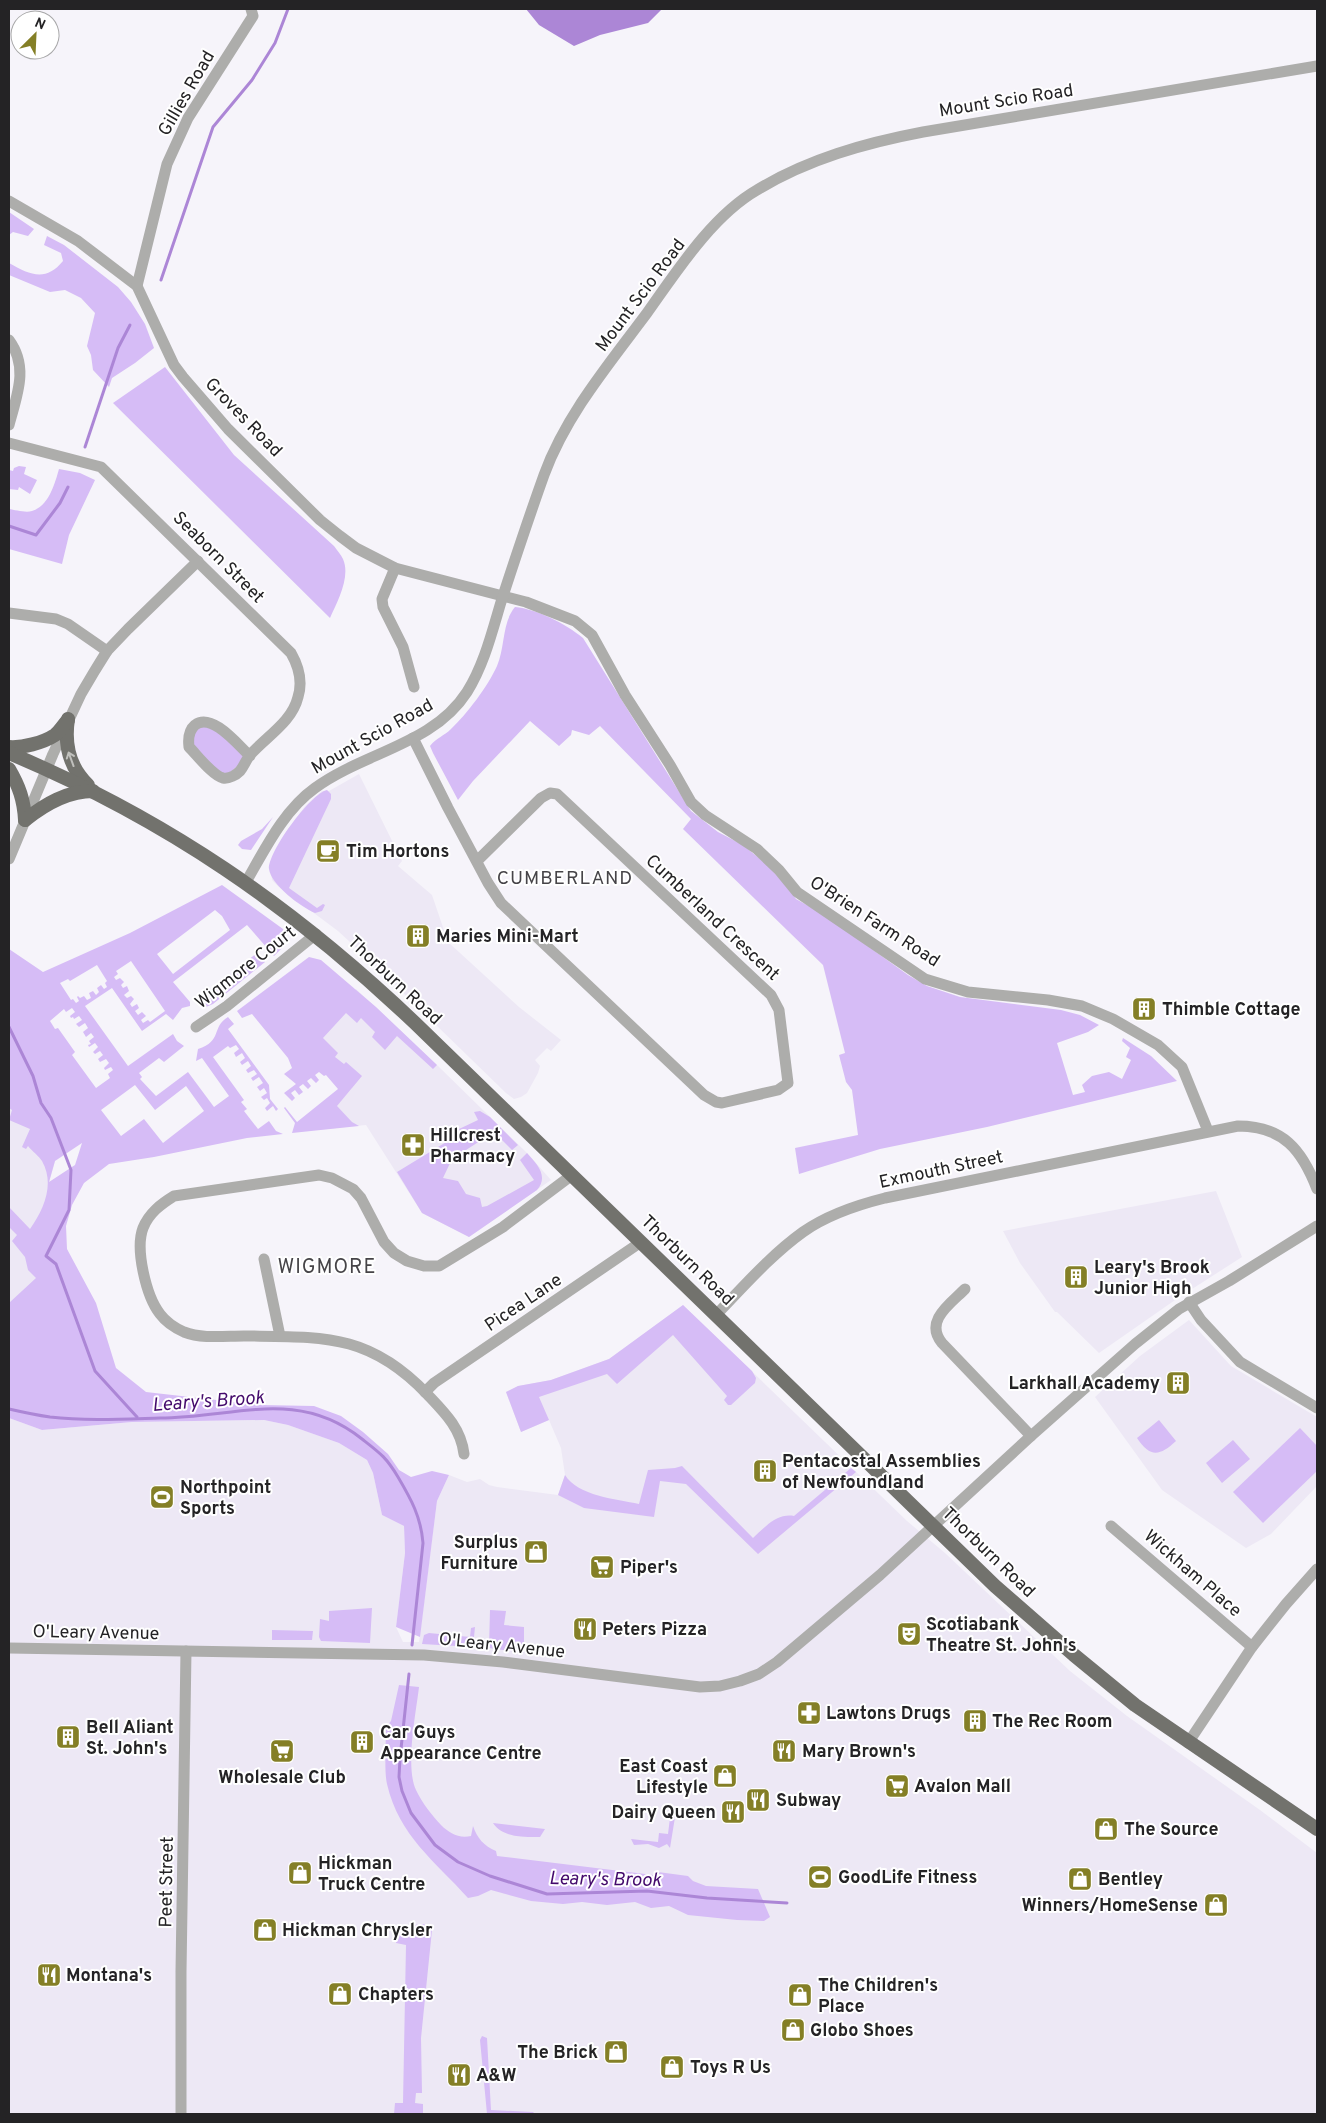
<svg xmlns="http://www.w3.org/2000/svg" width="1326" height="2123" viewBox="0 0 1326 2123" font-family="Overpass,sans-serif">
<rect width="100%" height="100%" fill="#f6f4fa"/>
<g fill="#ede8f5">
<path d="M359 774 402 861 398 866 432 895 448 942 519 1007 561 1040 551 1051 547 1048 535 1060 540 1066 538 1073 527 1093 521 1097 514 1099 506 1093 363 954 338 931 279 887 272 880 270 863 284 835 305 806 322 791H329Z"/>
<path d="M356 989 437 1065 527 1153 551 1180 469 1237 422 1213 366 1125 316 1130 352 1088 313 1052 320 1030Z"/>
<path d="M9 1068 55 1161 49 1183 56 1346 9 1342Z"/>
<path d="M1216 1191 1242 1257 1178 1298 1099 1353 1057 1312H1055L1020 1263 1003 1231Z"/>
<path d="M683 1305 907 1521 945 1553 1070 1671 1127 1716 1260 1810 1317 1853V2114H9V1418L42 1430 132 1422 264 1420 288 1425 339 1443 367 1460 373 1473 382 1515 404 1526 405 1553 396 1627 403 1642H419L437 1501 449 1475 467 1482 480 1479 489 1485 497 1487 558 1495 565 1475 561 1448 549 1420 521 1432 506 1392 518 1386 551 1380 609 1359Z"/>
<path d="M1189 1320 1231 1366 1317 1417V1486L1271 1534 1246 1548 1162 1490 1095 1397 1140 1356Z"/>
</g>
<g fill="#d6bcf6" fill-rule="evenodd">
<path d="M9 212 34 229 28 236 13 232 9 235Z"/>
<path d="M47 236 64 245 118 287 131 302 145 324 154 348 135 363 112 378 109 387 93 370 91 355 87 346 95 313 81 298 65 290 50 292 9 275V263C30 275 46 282 63 261L61 253 44 245Z"/>
<path d="M165 367 234 455 334 546C337 550 341 555 343 559 351 577 337 602 330 618L113 403Z"/>
<path d="M19 466 26 467 24 474 37 480 30 494 19 487 18 490 9 489V470L13 471 14 468Z"/>
<path d="M59 469 80 473 95 480 69 535 62 564 9 549V509C15 510 26 513 32 511 49 506 55 483 59 469Z"/>
<path d="M515 607C537 609 566 624 583 638L691 811 718 832 743 845 766 864 788 887 796 899 823 914 908 975 927 986 960 997 1061 1010 1080 1015 1099 1025 1088 1032 1057 1043 1073 1095 1085 1092 1082 1085 1092 1076 1109 1072 1122 1079 1131 1060 1126 1057 1130 1048 1122 1041 1123 1038 1151 1056 1177 1081 987 1127 880 1149 799 1174 795 1148 858 1135 852 1090 846 1082 839 1055 845 1053 823 965 683 829 691 819 600 726 589 735 572 730 571 735 559 746 530 721 473 781 458 800 433 753 430 746C436 738 444 736 451 729 467 714 488 686 497 666 505 648 502 622 515 607Z"/>
<path d="M209 722 250 756 223 778 189 747V732Z"/>
<path d="M327 790 331 794V799L289 888 317 908 323 904 325 905 322 911 315 913C301 907 271 885 269 869 268 852 310 794 327 790Z"/>
<path d="M273 817 251 850 242 849 238 845 241 841 262 829Z"/>
<path d="M222 885 283 929 286 939 283 947 274 956 247 925 173 982 190 1002V1006L182 1008 173 1020 166 1014 142 1031 112 988 85 1006 128 1066 173 1034 177 1041 184 1046 164 1062 159 1058 139 1073 142 1077 140 1079 156 1096 188 1072 214 1107 229 1096 202 1058 196 1061 198 1049C223 1041 211 1027 228 1017L234 1024 228 1029 269 1085 270 1099 278 1109 276 1111 273 1106 267 1111 265 1108 270 1103 267 1098 264 1100 261 1097 267 1093 264 1088 260 1091 257 1087 263 1083 259 1077 253 1081 251 1078 257 1074 254 1070 248 1073 246 1070 251 1066 248 1061 242 1065 240 1062 245 1058 242 1053 236 1057 234 1053 239 1049 236 1045 230 1048 228 1046 213 1057 244 1100 241 1102 247 1109 244 1111 258 1129 269 1121 276 1131 283 1134 247 1138 154 1157 109 1164 84 1183 72 1205 66 1226 67 1249 96 1303 116 1368 146 1392 260 1405 314 1406 341 1416 363 1432 388 1454 399 1470 411 1477 432 1471 449 1475 437 1501 420 1637 396 1627 405 1553 404 1526 382 1515 373 1473 367 1460 339 1443 288 1425 264 1420 132 1422 42 1430 9 1418V1303L36 1278 28 1270 25 1257 12 1241 17 1235 9 1227V1207L30 1229C44 1209 55 1184 42 1161 39 1156 32 1151 28 1146L26 1149 22 1147 30 1129 9 1120 12 1110 9 1108V949L43 972 130 933ZM215 910 222 916 230 930 173 974 157 954ZM131 961 165 1011 150 1022 148 1020 143 1023 141 1020 146 1016 142 1012 138 1015 135 1011 139 1008 137 1004 132 1007 130 1004 134 999 131 996 127 998 124 995 129 991 127 986 123 988 121 985 124 982 120 978 116 980 114 977 118 974 116 971ZM97 965 107 981 105 983 107 987 104 989 101 985 97 988 99 992 96 995 93 991 89 993 91 998 87 1000 84 996 80 998 78 996 77 997 79 1001 76 1003 73 999 71 1000 60 983 68 979 70 981ZM72 1008 75 1012 70 1016 71 1018 73 1017 74 1019 79 1016 82 1020 76 1024 79 1027 85 1023 88 1028 83 1032 86 1037 91 1033 94 1037 89 1041 91 1044 88 1045 89 1047 95 1043 98 1047 93 1052 95 1054 100 1051 103 1055 98 1059 100 1062 106 1059 109 1063 104 1068 105 1070 111 1067 113 1070 108 1074 110 1078 96 1088 72 1055 75 1052 58 1028 55 1029 50 1021 64 1009 66 1012ZM135 1085 155 1110 186 1086 204 1111 163 1143 144 1119 121 1136 101 1110ZM82 1143 75 1165 49 1182 55 1161Z"/>
<path d="M257 953 265 962 213 1004 206 1007 201 1006 204 988 209 991Z"/>
<path d="M309 957 321 960 376 1007 437 1065 433 1069 397 1036 385 1050 372 1037 375 1032 361 1018 357 1023 346 1013 323 1038 338 1053 335 1057 344 1064 346 1062 362 1076 337 1106 352 1122 359 1126 292 1133 295 1123 284 1108 285 1107 297 1122 338 1089 326 1075 324 1076 319 1072 315 1075 319 1080 316 1083 311 1078 307 1081 311 1086 308 1089 303 1084 299 1087 303 1092 299 1095 295 1090 291 1093 295 1098 292 1101 284 1093 296 1084 284 1074 292 1068 288 1058 252 1014 242 1018 237 1011Z"/>
<path d="M480 1111 490 1117 518 1145 512 1150 494 1132 452 1159 443 1178 458 1181 466 1194 480 1198 482 1207 487 1206 534 1180 520 1160 527 1153C537 1164 549 1176 537 1190L469 1237 422 1213 397 1172 461 1133 459 1129 478 1120 474 1112Z"/>
<path d="M683 1305 752 1371 756 1378 755 1383 731 1405H728L724 1400 727 1396 673 1335 617 1384 607 1374 539 1397 549 1420 521 1432 506 1392 518 1386 551 1380 609 1359Z"/>
<path d="M1159 1420 1176 1441C1160 1456 1150 1458 1137 1438Z"/>
<path d="M1300 1428 1317 1446V1471L1263 1523 1233 1492Z"/>
<path d="M1233 1440 1250 1459 1222 1483 1206 1463Z"/>
<path d="M682 1466 753 1538C765 1527 777 1513 794 1516L851 1468 856 1472 758 1554 686 1484 660 1481 654 1517 584 1508 558 1495 565 1475C578 1496 616 1499 639 1504L648 1470 675 1468Z"/>
<path d="M372 1608 370 1643 321 1641 319 1637 320 1619 329 1621V1611Z"/>
<path d="M490 1610 506 1611 504 1625 524 1627V1653L489 1648Z"/>
<path d="M475 1627 473 1647 422 1644 424 1635 429 1633 470 1637 471 1628Z"/>
<path d="M272 1630 313 1631 312 1640H272Z"/>
<path d="M399 1685 419 1687C416 1713 405 1767 416 1790 422 1803 432 1815 441 1825 449 1833 459 1839 471 1836L473 1826C477 1838 484 1846 496 1851L497 1856 653 1875 658 1872 688 1876 693 1881 706 1886 758 1889 770 1917 764 1921 737 1920 688 1915 669 1906 651 1908 635 1902 607 1905 582 1902 563 1904 531 1901 491 1890 478 1896 468 1898C435 1861 399 1836 387 1784 384 1771 386 1742 386 1727L391 1721Z"/>
<path d="M671 1810 676 1811 670 1848 667 1844 659 1848 648 1844 634 1845 631 1839 658 1842 659 1833 668 1834Z"/>
<path d="M493 1823 545 1829 540 1837C524 1837 503 1838 493 1823Z"/>
<path d="M424 1924 432 1930 421 2038 422 2093H416L415 2103 423 2104V2114H394L395 2103H403L406 1945 396 1943C398 1927 409 1925 424 1924Z"/>
<path d="M482 2036 487 2038 491 2110 533 2112 535 2114H487L480 2040Z"/>
</g>
<path fill="#ac86d6" d="M526 9H662L648 23 600 35 574 46 539 25Z"/>
<g fill="none" stroke-linecap="round" stroke-linejoin="round">
<g stroke="#ac86d6" stroke-width="3">
<path d="M161 280 213 127 252 80 275 43 288 9"/>
<path d="M85 447 118 348 130 325"/>
<path d="M9 526 36 535 60 503 68 487"/>
<path d="M9 1027 33 1076 41 1103 51 1118 71 1170 69 1210 46 1256 56 1264 95 1371 137 1417"/>
<path d="M9 1409C22 1412 36 1415 50 1417 86 1421 124 1419 160 1418 234 1418 297 1387 362 1439 380 1453 386 1457 398 1477 411 1499 421 1517 423 1543L412 1645"/>
<path d="M409 1674 400 1758 399 1777 402 1791 411 1813 435 1845 458 1862 490 1876 547 1894 647 1891 707 1898 787 1903"/>
</g>
<g stroke="#adadab" stroke-width="11">
<path d="M9 201 78 241 137 286 174 365 183 377 228 429 320 520 340 536 356 548 395 568 526 602 575 621 592 635 625 695 670 765 691 802 705 815 757 849 779 870 797 892 925 979 968 992 1048 1000 1082 1006 1113 1019 1158 1045 1182 1067 1208 1131"/>
<path d="M137 286 167 164 188 118 253 16 251 9"/>
<path d="M9 340C29 367 17 395 9 425"/>
<path d="M9 443 101 467 291 653C299 667 303 681 298 697 292 722 267 736 250 755 246 760 244 766 240 771 236 775 229 779 223 778 213 776 197 755 189 747 188 739 188 731 195 725 212 712 238 745 250 756"/>
<path d="M395 568 382 599 383 607 403 647 414 687"/>
<path d="M9 613 56 619 68 624 107 651"/>
<path d="M413 738 448 808 488 883 501 903 704 1095 716 1102 722 1103 778 1090 788 1083 779 1010 771 995 557 794 550 793 541 798 477 861"/>
<path d="M9 859 53 754 81 694 94 672 107 651 128 629 198 561"/>
<path d="M246 882C265 849 284 810 315 788 364 752 433 745 467 692 484 665 492 632 501 602 515 559 529 517 544 475 566 415 609 364 647 313 677 271 712 216 757 190 808 159 865 143 923 132L1317 66"/>
<path d="M196 1027 227 1006 316 934"/>
<path d="M264 1259 280 1336"/>
<path d="M965 1289C950 1304 924 1321 942 1343L1031 1436"/>
<path d="M1189 1302 1201 1320 1240 1362 1317 1408"/>
<path d="M717 1314C744 1286 771 1255 803 1232 827 1215 857 1205 885 1198L1238 1126C1283 1126 1302 1150 1317 1189"/>
<path d="M425 1392 434 1383 641 1242"/>
<path d="M464 1454C461 1428 444 1412 427 1394 369 1333 323 1337 244 1336 225 1336 202 1339 184 1332 175 1328 166 1322 160 1314 146 1296 135 1249 143 1228 149 1213 161 1204 174 1196L319 1175 332 1178 353 1189 361 1198 384 1242 394 1253 407 1261 424 1266H439L503 1227 572 1175"/>
<path d="M1111 1526 1252 1647"/>
<path d="M9 1648 424 1655 503 1662 700 1687 720 1686 740 1681 759 1674 777 1662 880 1575 1031 1436 1135 1344 1179 1309 1229 1281 1317 1226"/>
<path d="M1188 1743 1252 1647 1286 1604 1317 1569"/>
<path d="M181 2114V1972L186 1651"/>
</g>
<g stroke="#72726d" stroke-width="14">
<path d="M68 719C64 745 69 767 88 785"/>
<path d="M9 747C22 748 43 743 55 735 60 731 64 724 68 720"/>
<path d="M9 753C166 819 292 906 415 1023L995 1586 1074 1655 1135 1705 1317 1829"/>
<path d="M9 769C19 786 24 800 25 820"/>
<path d="M25 820C45 804 67 791 93 791"/>
</g>
</g>
<defs><path id="oneway-shaft" d="M-6 0H5M1.5-3L5.5 0L1.5 3" fill="none" stroke-width="1.6" stroke-linecap="round" stroke-linejoin="round" transform="scale(1.25)"/></defs>
<use stroke="#c0c0bd" href="#oneway-shaft" transform="translate(71 759) rotate(-110)"/>
<defs>
<symbol id="cafe-square" viewBox="-11 -11 22 22"><rect x="-9" y="-9" width="18" height="18" rx="4" fill="#847f26" stroke="#fff"/><path d="M-5.5-4.5H6V0H3Q3 3.5 0 3.5H-2.5Q-5.5 3.5-5.5 0ZM3-3.2v2h1.7v-2ZM-6 4.5H4V6H-6Z" fill="#fff"/></symbol>
<symbol id="building-square" viewBox="-11 -11 22 22"><rect x="-9" y="-9" width="18" height="18" rx="4" fill="#847f26" stroke="#fff"/><path d="M-4-6H4V6H1V3H-1V6H-4ZM-2.5-4.3h1.7v1.8h-1.7ZM.8-4.3h1.7v1.8H.8ZM-2.5-1h1.7V.8h-1.7ZM.8-1h1.7V.8H.8Z" fill="#fff"/></symbol>
<symbol id="pharmacy-square" viewBox="-11 -11 22 22"><rect x="-9" y="-9" width="18" height="18" rx="4" fill="#847f26" stroke="#fff"/><path d="M-2-6h4v4h4v4h-4v4h-4v-4h-4v-4h4Z" fill="#fff"/></symbol>
<symbol id="stadium-square" viewBox="-11 -11 22 22"><rect x="-9" y="-9" width="18" height="18" rx="4" fill="#847f26" stroke="#fff"/><path d="M0-5a6.5 5 0 1 0 0 10a6.5 5 0 1 0 0-10ZM-3.5-1.8h7v3.6h-7Z" fill="#fff"/></symbol>
<symbol id="shop-square" viewBox="-11 -11 22 22"><rect x="-9" y="-9" width="18" height="18" rx="4" fill="#847f26" stroke="#fff"/><path d="M-5-2.5h2.3a2.7 3.5 0 0 1 5.4 0H5L5.5 6h-11ZM-1.5-2.5h3a1.5 2.3 0 0 0-3 0Z" fill="#fff"/></symbol>
<symbol id="supermarket-square" viewBox="-11 -11 22 22"><rect x="-9" y="-9" width="18" height="18" rx="4" fill="#847f26" stroke="#fff"/><path d="M-6-5.5h2.5l.6 2H6L4.5 2H-2.5L-4.4-4H-6ZM-1.5 3.2a1.3 1.3 0 1 0 .1 0ZM3 3.2a1.3 1.3 0 1 0 .1 0Z" fill="#fff"/></symbol>
<symbol id="restaurant-square" viewBox="-11 -11 22 22"><rect x="-9" y="-9" width="18" height="18" rx="4" fill="#847f26" stroke="#fff"/><path d="M-5-6h1v4h1v-4h1v4h1v-4h1v5L-1.5 .5V6h-2V.5L-5-1ZM5-6V6H3V1.5H1.5Q1.5-4 5-6Z" fill="#fff"/></symbol>
<symbol id="theatre-square" viewBox="-11 -11 22 22"><rect x="-9" y="-9" width="18" height="18" rx="4" fill="#847f26" stroke="#fff"/><path d="M-5-5.5Q0-4 5-5.5V0Q5 5 0 6Q-5 5-5 0ZM-3.3-2.5H-1v1.5H-3.3ZM1-2.5H3.3v1.5H1ZM-2.8 1Q0 5.5 2.8 1Z" fill="#fff"/></symbol>
</defs>
<g fill-rule="evenodd">
<use href="#cafe-square" x="314" y="837" width="28" height="28"/>
<use href="#building-square" x="404" y="922" width="28" height="28"/>
<use href="#building-square" x="1130" y="995" width="28" height="28"/>
<use href="#pharmacy-square" x="399" y="1131" width="28" height="28"/>
<use href="#building-square" x="1062" y="1263" width="28" height="28"/>
<use href="#building-square" x="1164" y="1369" width="28" height="28"/>
<use href="#building-square" x="751" y="1457" width="28" height="28"/>
<use href="#stadium-square" x="148" y="1483" width="28" height="28"/>
<use href="#shop-square" x="522" y="1538" width="28" height="28"/>
<use href="#supermarket-square" x="588" y="1553" width="28" height="28"/>
<use href="#restaurant-square" x="571" y="1615" width="28" height="28"/>
<use href="#theatre-square" x="895" y="1620" width="28" height="28"/>
<use href="#pharmacy-square" x="795" y="1699" width="28" height="28"/>
<use href="#building-square" x="961" y="1707" width="28" height="28"/>
<use href="#building-square" x="54" y="1723" width="28" height="28"/>
<use href="#building-square" x="348" y="1728" width="28" height="28"/>
<use href="#supermarket-square" x="268" y="1737" width="28" height="28"/>
<use href="#restaurant-square" x="770" y="1737" width="28" height="28"/>
<use href="#shop-square" x="711" y="1762" width="28" height="28"/>
<use href="#supermarket-square" x="883" y="1772" width="28" height="28"/>
<use href="#restaurant-square" x="744" y="1786" width="28" height="28"/>
<use href="#restaurant-square" x="719" y="1798" width="28" height="28"/>
<use href="#shop-square" x="1092" y="1815" width="28" height="28"/>
<use href="#shop-square" x="286" y="1859" width="28" height="28"/>
<use href="#stadium-square" x="806" y="1863" width="28" height="28"/>
<use href="#shop-square" x="1066" y="1865" width="28" height="28"/>
<use href="#shop-square" x="1202" y="1891" width="28" height="28"/>
<use href="#shop-square" x="251" y="1916" width="28" height="28"/>
<use href="#restaurant-square" x="35" y="1961" width="28" height="28"/>
<use href="#shop-square" x="326" y="1980" width="28" height="28"/>
<use href="#shop-square" x="786" y="1981" width="28" height="28"/>
<use href="#shop-square" x="779" y="2016" width="28" height="28"/>
<use href="#shop-square" x="602" y="2038" width="28" height="28"/>
<use href="#shop-square" x="658" y="2053" width="28" height="28"/>
<use href="#restaurant-square" x="445" y="2061" width="28" height="28"/>
</g>
<g text-anchor="middle" stroke-width="4" stroke-linejoin="round" paint-order="stroke">
<g font-size="18" fill="#242325" stroke="#fff">
<text transform="translate(186 93) rotate(-60)" y="6">Gillies Road</text>
<text transform="translate(1006 100) rotate(-9)" y="6">Mount Scio Road</text>
<text transform="translate(640 295) rotate(-53)" y="6">Mount Scio Road</text>
<text transform="translate(244 417) rotate(46)" y="6">Groves Road</text>
<text transform="translate(219 557) rotate(45)" y="6">Seaborn Street</text>
<text transform="translate(372 736) rotate(-29)" y="6">Mount Scio Road</text>
<text transform="translate(713 917) rotate(43)" y="6">Cumberland Crescent</text>
<text transform="translate(875 921) rotate(33)" y="6">O'Brien Farm Road</text>
<text transform="translate(245 967) rotate(-38)" y="6">Wigmore Court</text>
<text transform="translate(395 980) rotate(43)" y="6">Thorburn Road</text>
<text transform="translate(941 1169) rotate(-12)" y="6">Exmouth Street</text>
<text transform="translate(688 1260) rotate(44)" y="6">Thorburn Road</text>
<text transform="translate(523 1302) rotate(-34)" y="6">Picea Lane</text>
<text transform="translate(989 1552) rotate(44)" y="6">Thorburn Road</text>
<text transform="translate(1193 1573) rotate(41)" y="6">Wickham Place</text>
<text transform="translate(96 1632) rotate(1)" y="6">O'Leary Avenue</text>
<text transform="translate(502 1645) rotate(6)" y="6">O'Leary Avenue</text>
<text transform="translate(166 1882) rotate(-89)" y="6">Peet Street</text>
</g>
<g font-size="18" font-weight="bold" fill="#242325" stroke="#fff" text-anchor="start">
<text x="346" y="857">Tim Hortons</text>
<text x="436" y="942">Maries Mini-Mart</text>
<text x="1162" y="1015">Thimble Cottage</text>
<text x="430" y="1141">Hillcrest<tspan x="430" dy="21">Pharmacy</tspan></text>
<text x="1094" y="1273">Leary's Brook<tspan x="1094" dy="21">Junior High</tspan></text>
<text x="1160" y="1389" text-anchor="end">Larkhall Academy</text>
<text x="782" y="1467">Pentacostal Assemblies<tspan x="782" dy="21">of Newfoundland</tspan></text>
<text x="180" y="1493">Northpoint<tspan x="180" dy="21">Sports</tspan></text>
<text x="518" y="1548" text-anchor="end">Surplus<tspan x="518" dy="21">Furniture</tspan></text>
<text x="620" y="1573">Piper's</text>
<text x="926" y="1630">Scotiabank<tspan x="926" dy="21">Theatre St. John's</tspan></text>
<text x="602" y="1635">Peters Pizza</text>
<text x="826" y="1719">Lawtons Drugs</text>
<text x="992" y="1727">The Rec Room</text>
<text x="86" y="1733">Bell Aliant<tspan x="86" dy="21">St. John's</tspan></text>
<text x="380" y="1738">Car Guys<tspan x="380" dy="21">Appearance Centre</tspan></text>
<text x="802" y="1757">Mary Brown's</text>
<text x="708" y="1772" text-anchor="end">East Coast<tspan x="708" dy="21">Lifestyle</tspan></text>
<text x="282" y="1783" text-anchor="middle">Wholesale Club</text>
<text x="914" y="1792">Avalon Mall</text>
<text x="776" y="1806">Subway</text>
<text x="716" y="1818" text-anchor="end">Dairy Queen</text>
<text x="1124" y="1835">The Source</text>
<text x="318" y="1869">Hickman<tspan x="318" dy="21">Truck Centre</tspan></text>
<text x="838" y="1883">GoodLife Fitness</text>
<text x="1098" y="1885">Bentley</text>
<text x="1198" y="1911" text-anchor="end">Winners/HomeSense</text>
<text x="282" y="1936">Hickman Chrysler</text>
<text x="66" y="1981">Montana's</text>
<text x="818" y="1991">The Children's<tspan x="818" dy="21">Place</tspan></text>
<text x="358" y="2000">Chapters</text>
<text x="810" y="2036">Globo Shoes</text>
<text x="598" y="2058" text-anchor="end">The Brick</text>
<text x="690" y="2073">Toys R Us</text>
<text x="476" y="2081">A&amp;W</text>
</g>
<g font-size="19" letter-spacing="1" fill="#464448" stroke="#fff">
<text x="565" y="884">CUMBERLAND</text>
</g>
<g font-size="19" font-style="italic" fill="#440a6c" stroke="#fff">
<text transform="translate(208 1400) rotate(-4)" y="7">Leary's Brook</text>
<text transform="translate(605 1878) rotate(1)" y="7">Leary's Brook</text>
</g>
<g font-size="20" letter-spacing="1" fill="#464448" stroke="#fff">
<text x="327" y="1273">WIGMORE</text>
</g>
</g>
<rect width="1326" height="2123" fill="none" stroke="#242325" stroke-width="20"/>
<g transform="translate(35 35) rotate(24)"><circle r="24" fill="#ffffff" stroke="#a7a7a8"/>
<path d="M0-4L9 19L0 12L-9 19Z" fill="#847f26"/>
<text y="-8" font-size="14" font-weight="bold" text-anchor="middle" fill="#242325">N</text>
</g>
</svg>
